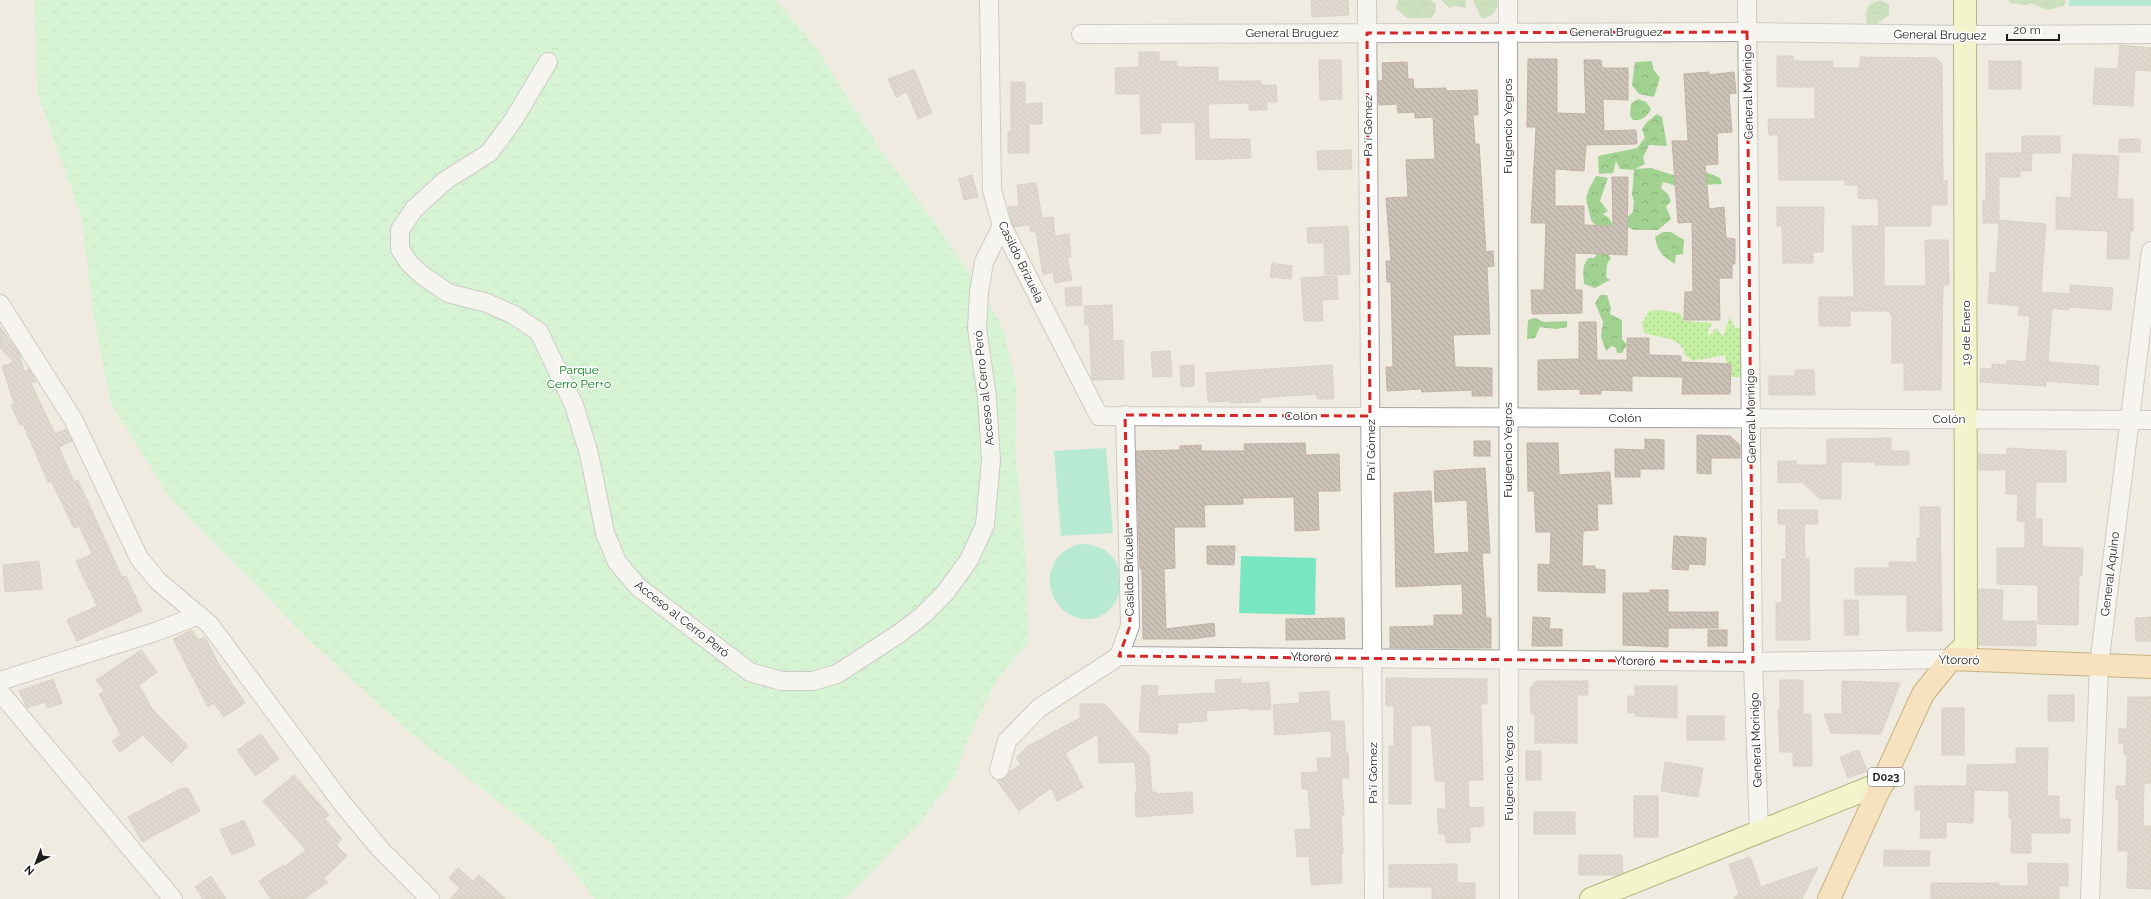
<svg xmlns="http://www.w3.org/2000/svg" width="2151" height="899" viewBox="0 0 2151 899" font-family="Raleway,sans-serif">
<defs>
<pattern id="grass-dots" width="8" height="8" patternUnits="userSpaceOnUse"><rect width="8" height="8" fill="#c4eea2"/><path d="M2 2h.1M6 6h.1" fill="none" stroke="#a8cc8b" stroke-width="1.8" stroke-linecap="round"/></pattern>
<pattern id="forest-crowns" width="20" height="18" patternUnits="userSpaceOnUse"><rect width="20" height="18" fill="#a2d292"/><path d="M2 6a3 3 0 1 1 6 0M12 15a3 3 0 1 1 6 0" fill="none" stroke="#8bb47d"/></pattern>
<pattern id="park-crowns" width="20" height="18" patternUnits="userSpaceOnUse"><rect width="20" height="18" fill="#b9fec2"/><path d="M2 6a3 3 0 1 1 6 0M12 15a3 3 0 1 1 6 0" fill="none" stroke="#9fd9a6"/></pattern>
<pattern id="building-back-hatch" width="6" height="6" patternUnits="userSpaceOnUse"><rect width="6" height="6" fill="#cbc1b7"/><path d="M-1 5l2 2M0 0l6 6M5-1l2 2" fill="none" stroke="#aea59d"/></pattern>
</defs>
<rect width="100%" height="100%" fill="#efebe1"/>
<path fill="url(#grass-dots)" d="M1661 310 1680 313 1684 321 1713 323 1708 330 1709 336 1716 328 1723 336 1730 317 1735 328 1742 327 1743 377H1730L1725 355 1693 361 1685 355C1682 336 1659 338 1644 333L1642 323 1649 311Z"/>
<g fill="url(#forest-crowns)">
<path d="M1398 0H1431L1436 4V11L1431 18H1407L1396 9Z"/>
<path d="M1441 0H1465L1466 8 1454 6 1450 8Z"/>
<path d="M1473 0H1502C1495 9 1494 18 1481 18Z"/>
<path d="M1880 0 1889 5V15L1875 25 1867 23 1865 14 1869 5Z"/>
<path d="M2008 0H2066L2064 6 2047 10 2031 3 2027 5 2010 3Z"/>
<path d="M1652 61 1653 69 1660 78 1654 97 1639 94 1632 85 1635 62Z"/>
<path d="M1638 99 1646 102 1651 109C1648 116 1642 121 1633 120L1630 115 1631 104Z"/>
<path d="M1657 114 1662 117 1667 146 1649 145 1643 158 1645 164 1635 169 1651 168 1679 177 1697 168 1720 178 1722 184 1677 186 1663 182 1661 188 1668 194 1671 202 1666 206 1671 219 1658 230H1634L1625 226V219L1633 212 1634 201 1632 195 1634 170 1620 169 1616 161 1613 173 1599 174 1598 156 1637 148 1645 138 1642 129 1647 122Z"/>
<path d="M1596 176 1608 178 1600 201 1608 211 1603 214 1609 218 1614 227 1606 252 1611 258 1607 264 1606 277 1610 280 1595 288 1584 284C1583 274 1582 266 1588 258H1594L1597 254 1605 252 1598 229 1591 220 1586 198 1589 189Z"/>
<path d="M1663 232H1671L1684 240 1683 254 1676 255 1675 264C1663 257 1657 251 1655 237Z"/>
<path d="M1600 295H1607L1611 308 1610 314 1622 320V339L1627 345 1622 353H1617L1616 348 1612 346 1606 351 1601 337 1603 322 1595 303Z"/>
<path d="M1535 318 1544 322 1567 321V327L1556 329 1540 327 1535 338 1527 339 1528 320Z"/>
</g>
<path fill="url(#park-crowns)" d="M34 0H776L815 46 879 148 930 216 985 296 1003 329 1017 389 1015 447 1027 570 1028 643 994 684 967 742 955 777 920 822 850 894 840 899H595L551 843 407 730 307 638 169 497 111 403 94 319 82 219 38 95Z"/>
<g fill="#77e6c1">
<rect x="2069" y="0" width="82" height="6"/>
<path d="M1106 448 1113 533 1061 536 1054 451Z"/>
<path d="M1079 544C1135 543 1130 615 1090 619 1048 622 1031 558 1079 544Z"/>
<path d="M1241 556 1316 558 1315 615 1239 613Z"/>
</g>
<g fill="url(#building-back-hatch)" stroke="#c2b2a2">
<path d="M1311 0H1348L1349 15 1312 17Z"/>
<path d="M2120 45 2151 48V71L2135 70 2133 106 2093 104 2095 68 2118 69Z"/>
<path d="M1139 52H1159V61H1177V67H1218V81H1260L1261 85H1276L1277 102H1267V110H1249V103L1208 104 1209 139H1250L1251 158 1196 160 1195 122 1161 123V133L1141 134 1140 94H1116L1115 68 1139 67Z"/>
<path d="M1777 56H1793V61H1833V68H1860V57L1936 58 1942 64 1943 181H1947V205H1931V226H1884V286H1926L1925 240H1948L1949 285H1943L1941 390H1904V363H1892V315H1890V311H1850V326H1819V297H1854L1852 226H1879L1878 199 1858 198V185H1845V180H1779L1778 135H1769L1768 119H1815V87H1777Z"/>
<path d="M1528 59H1557V113L1586 114 1584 60H1601L1602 68H1628V100L1603 99 1604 131 1636 130 1637 144 1586 145 1584 171 1555 169V206H1584V225L1613 226 1612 177H1628L1627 255 1575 253V290H1582V313L1532 314 1531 290H1544L1546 223H1531L1536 127H1527Z"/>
<path d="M1319 60H1341L1342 99 1320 100Z"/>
<rect x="1989" y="61" width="32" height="28"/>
<path d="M1407 62 1408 79H1413L1414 89 1446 88V91L1477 90 1478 115H1473L1475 144H1479L1486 252 1493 251 1494 266 1487 267 1490 334 1453 335 1455 367 1492 368V396H1472V390L1422 392 1421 389 1387 391 1386 367H1393L1391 282H1387L1386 261H1391L1386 198 1408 197 1406 160 1435 159 1433 117 1415 118V112L1398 113 1397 104 1379 105 1378 81 1383 80 1382 63Z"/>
<path d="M914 69 932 113 918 119 907 92 896 97 888 79Z"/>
<path d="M1709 72V75L1734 72 1736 93 1729 94 1732 132 1717 133 1718 164 1705 165 1709 209 1724 207 1726 238 1735 239V264H1732V278H1719L1720 320H1684L1685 292H1693L1692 222 1678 223 1672 141H1688L1684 74Z"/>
<path d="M1011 82H1025V104L1042 103V124H1029V153H1008V132H1011Z"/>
<rect x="2022" y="136" width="38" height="17"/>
<rect x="2119" y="139" width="21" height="13"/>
<path d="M1351 150 1352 169 1318 170 1317 151Z"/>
<path d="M1986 153H2032L2031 171H2020V177H1999V220L2046 224 2041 292 2070 294V285L2113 288 2111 310 2069 307 2068 310 2052 308 2048 362 2099 366 2098 385 2046 381V386L1980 382 1981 368 1992 369V364L2007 365V360L2026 362 2030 316 2018 315 2019 306 1988 303 1990 273H1996L1999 223H1983V200H1986Z"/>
<path d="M2073 154 2119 156 2117 199H2133V231H2130L2129 259H2107L2108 231 2056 229V197L2071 198Z"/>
<path d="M972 175 978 197 964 200 959 179Z"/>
<path d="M1036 183 1042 218 1053 217 1055 236 1069 234 1071 257H1067L1072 280 1055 283 1053 272 1043 275 1036 232H1030V225L1014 227 1012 222 1008 207 1019 206 1017 185Z"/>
<path d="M1777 207H1824L1823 252H1813V263H1783L1782 226H1777Z"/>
<path d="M1348 226 1350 274 1325 275 1324 243H1308L1307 228Z"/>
<path d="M1272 263 1292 266 1291 279 1270 277Z"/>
<path d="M1337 276 1338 299 1322 300 1323 321H1304L1301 278Z"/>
<path d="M1081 287 1082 305 1066 306 1065 288Z"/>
<path d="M1112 305 1113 341 1123 340 1124 379 1092 380 1089 325H1085L1084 306Z"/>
<path d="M1579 322H1596L1597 360H1627V338H1649V355L1681 356V362L1731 364 1730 394H1682L1683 377 1632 376V391L1601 390V394H1580V389L1538 390V360L1579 359Z"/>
<path d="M0 327 19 353 24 371 29 369 36 381 31 383 55 434 66 429 72 441 59 447 74 482 78 480 122 577 126 576 142 611 77 641 67 620 97 606 76 561 92 554 79 526 74 528 51 481 48 482 23 424 20 425 11 405 14 404 2 366 14 362 0 348Z"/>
<path d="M1170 351 1172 376 1153 377 1151 352Z"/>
<path d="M1194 365V386L1181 387 1180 366Z"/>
<path d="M1332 365 1334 399H1317V394L1260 398V402L1231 403V401L1208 402 1206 373Z"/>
<path d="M1795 370H1814L1815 395H1769V376H1795Z"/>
<path d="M1697 435 1730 436 1740 445V458H1711V474L1697 473Z"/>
<path d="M1891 438V451H1909V465H1875V462H1841V499H1820L1802 482 1778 483V461H1796V465H1827V439Z"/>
<path d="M1645 439 1664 440V469H1640V477H1615V449L1645 450Z"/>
<rect x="1474" y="441" width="16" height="15"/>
<path d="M1305 443 1306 455 1339 454 1340 491H1318L1319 530 1295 531 1294 497 1243 498V504L1204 505 1205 527H1174L1175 568 1164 569 1166 629 1214 623 1215 636 1191 639H1143L1142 569H1140L1136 451 1180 450V446L1201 445V451H1245L1244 444Z"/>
<path d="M1527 443H1558L1559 475 1610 472 1612 504H1597L1598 530 1583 531 1582 566H1595V569L1605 570V593L1538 591V564L1550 565 1551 532H1536L1534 491H1528Z"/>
<path d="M2007 448 2066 451V482H2036L2035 519H2042V547L2083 548 2082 576H2079L2078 625 2038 624V585L1997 584V548H2025V522L2017 521 2018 494H2006V470H1978V454L2007 455Z"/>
<path d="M1485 468 1490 553H1482L1486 618H1491V648H1390V627L1434 626V615H1463L1462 584 1396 587 1394 493 1431 491 1434 554 1469 552 1467 500 1435 502 1434 471Z"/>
<path d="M1920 507H1940L1942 631H1907V595H1855V568H1889V562H1917V538H1920Z"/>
<path d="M1778 510H1817L1818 524H1804L1805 559H1809L1810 640H1776V603H1782V559H1786V524H1778Z"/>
<path d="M1674 536 1706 538 1705 565 1689 564 1688 570 1672 569Z"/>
<path d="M1207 546H1235L1234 565 1207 564Z"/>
<path d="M39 561 42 589 5 592 3 565Z"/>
<path d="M1978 589 2003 590 2002 621H2036V646L1978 645Z"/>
<path d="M1650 590H1668V612H1718V628H1668V647L1623 645V593H1650Z"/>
<path d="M1844 600H1858L1859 635H1845Z"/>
<path d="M1533 617 1550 618 1549 629H1562V646H1532Z"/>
<path d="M2151 617V641H2136L2135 618Z"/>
<path d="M1344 618 1345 639 1286 640V619Z"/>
<path d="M192 630 198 640 205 637 217 661 245 703 224 717 214 703 208 707 173 639Z"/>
<rect x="1708" y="630" width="19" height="16"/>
<path d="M141 650 157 672 139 685 152 709 188 746 171 763 143 735 120 752 112 741 121 735 99 694 104 691 96 680Z"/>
<path d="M1386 678 1487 679V704H1481L1483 780H1468L1469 808 1483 807 1484 826 1470 827V842L1446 843 1445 834H1439L1437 809H1446L1445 781H1435L1431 725 1411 726V804H1389V746H1394V706H1386Z"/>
<path d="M53 679 62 703 48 708 45 702 27 708 19 691Z"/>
<path d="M1241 679V684L1269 682 1271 709 1249 710V708L1206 711 1207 721 1178 723 1177 734 1139 732 1142 685 1158 686 1157 696 1216 693 1215 680Z"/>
<path d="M1780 680H1803V714H1811L1812 766H1793V752H1780L1778 710H1780Z"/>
<path d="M1536 681H1588V695H1577V743H1535V714H1531L1530 688Z"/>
<path d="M1842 681 1900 683 1881 734 1831 733 1824 714H1842Z"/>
<path d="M1635 686H1677V718L1635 716V713H1628V696H1635Z"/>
<path d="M1329 691 1331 721H1344L1346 753H1348L1349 778H1341L1344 815H1341L1343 854H1341L1342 883 1311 885 1309 856 1297 857 1295 830 1311 829 1308 789H1302L1301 773 1318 772 1317 758H1332L1331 731 1275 735 1273 705 1300 703 1299 693Z"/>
<rect x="2048" y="695" width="26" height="26"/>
<path d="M2128 697H2151V783H2144L2143 826H2151V889L2127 888 2128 851H2118L2119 800H2116V786H2126L2127 755H2124V743H2119V729H2127Z"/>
<path d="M1080 704H1105L1149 755 1152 792H1156L1157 794 1192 792 1193 813 1136 817 1135 793H1137L1135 762 1099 763 1098 734 1065 753 1083 787 1057 801 1051 788 1019 811 997 781 1006 778 1009 772 1021 764 1016 758 1028 746 1080 718Z"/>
<rect x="1942" y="708" width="22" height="47"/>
<rect x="1687" y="716" width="37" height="24"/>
<path d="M261 734 279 759 255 776 237 750Z"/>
<path d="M2016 748H2048L2047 796H2059V819H2070V833H2031V853H2011L2012 818H2009V791L1974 790 1973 823 1946 822V838H1920L1921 810H1915V786H1967V765L2016 764Z"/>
<path d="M1859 750 1867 771 1848 778 1840 757Z"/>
<rect x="1526" y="751" width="15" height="29"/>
<path d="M1665 762 1703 768 1698 797 1661 791Z"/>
<path d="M294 775 329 815 325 819 342 839 336 845 347 856 324 878 328 882 304 899H271L259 881 283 865 284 867 306 850 263 801Z"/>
<path d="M182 788H188L200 811 142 842 128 817Z"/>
<rect x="1634" y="796" width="24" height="41"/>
<rect x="1534" y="812" width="41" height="22"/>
<path d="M244 820 255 845 232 855 220 830Z"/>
<path d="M1884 850 1930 851 1929 866H1884Z"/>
<path d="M1579 855H1622L1623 873 1618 875H1579Z"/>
<path d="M1750 857 1761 887 1818 867 1802 899H1734V897L1739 895 1729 864Z"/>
<path d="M2028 863 2068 864V886H2059V899H1931V883H1999V886H2028Z"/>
<path d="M1457 864V883H1475V899H1432V887H1389V865Z"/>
<path d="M458 868 473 881 479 875 506 899H450L460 888 449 878Z"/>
<path d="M211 876 226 899H203L195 887Z"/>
</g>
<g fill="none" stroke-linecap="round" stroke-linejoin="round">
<defs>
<g id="street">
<path d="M989 0 992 190 1002 226 1099 416 2151 420"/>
<path d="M1367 0 1374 899"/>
<path d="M1508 0 1509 899"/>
<path d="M1747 0 1753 662 1759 832"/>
<path d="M1081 34 1747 32 1964 35 2151 34"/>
<path d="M548 62 514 119 489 153 446 180 414 209 400 230V249L409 263 422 275 448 293 487 303 514 315 539 332 574 405 589 454 605 533 617 562 638 587 750 672 781 681H813L837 674 900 633 922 616 945 593 969 560 985 525 991 460 987 397 977 328 979 292 984 262 1002 226"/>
<path d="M0 304 73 419 139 558 158 581 210 625 342 803 381 850 430 899"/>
<path d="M1119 656 1753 662 1951 659"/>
<path d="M1119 656 1130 626 1125 415"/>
<path d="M0 681 155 632 199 615"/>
<path d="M0 692 173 899"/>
<path d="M999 770 1007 741 1039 708 1119 656"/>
<path d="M2090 899 2099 665 2151 251"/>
</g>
<g id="secondary">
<path d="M1951 659 1966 645 1965 0"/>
<path d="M1591 899 1884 782"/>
</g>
<path id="primary" d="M1829 899 1923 694 1951 659 2151 667"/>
</defs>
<use href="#street" stroke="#a4a4a4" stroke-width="20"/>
<use href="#secondary" stroke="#647700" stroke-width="24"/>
<use href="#primary" stroke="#956c00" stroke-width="24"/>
<use href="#street" stroke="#fff" stroke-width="18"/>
<use href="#secondary" stroke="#f7ffaf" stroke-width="22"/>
<use href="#primary" stroke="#ffd796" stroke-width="22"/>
</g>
<path d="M0 0H2151V899H0ZM1747 32 1753 662 1119 656 1130 626 1125 415 1370 416 1367 33Z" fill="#efebe1" fill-opacity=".55" fill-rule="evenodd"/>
<path fill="none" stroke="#d62828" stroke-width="3" stroke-dasharray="8 5" stroke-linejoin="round" d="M1747 32 1753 662 1119 656 1130 626 1125 415 1370 416 1367 33Z"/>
<g text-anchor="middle" stroke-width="3" stroke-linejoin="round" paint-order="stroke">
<rect fill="#fff" stroke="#616161" stroke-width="1" x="1868" y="768" width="36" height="18" rx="3"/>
<g font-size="11" font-weight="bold" fill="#1d1d1d">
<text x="1886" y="781">D023</text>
</g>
<g font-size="12" fill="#1d1d1d" stroke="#fff">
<text x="1616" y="36">General Bruguez</text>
<text x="1292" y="37">General Bruguez</text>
<text transform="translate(1940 35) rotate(1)" y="4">General Bruguez</text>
<text transform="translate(1748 92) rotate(-91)" y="4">General Morinigo</text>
<text transform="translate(1368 126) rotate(-90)" y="4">Pa'í Gómez</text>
<text transform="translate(1508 126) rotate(-90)" y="4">Fulgencio Yegros</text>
<text transform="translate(1021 262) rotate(64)" y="4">Casildo Brizuela</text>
<text transform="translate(1966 333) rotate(-90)" y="4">19 de Enero</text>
<text transform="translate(984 388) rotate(-96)" y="4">Acceso al Cerro Peró</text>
<text x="1301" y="420">Colón</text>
<text transform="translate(1751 416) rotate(-91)" y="4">General Morinigo</text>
<text x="1625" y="422">Colón</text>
<text x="1949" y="423">Colón</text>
<text transform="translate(1371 450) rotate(-90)" y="4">Pa'í Gómez</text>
<text transform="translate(1508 450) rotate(-90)" y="4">Fulgencio Yegros</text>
<text transform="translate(1129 572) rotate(-91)" y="4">Casildo Brizuela</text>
<text transform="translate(2110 574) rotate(-83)" y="4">General Aquino</text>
<text transform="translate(682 619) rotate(38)" y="4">Acceso al Cerro Peró</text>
<text transform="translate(1311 657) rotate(1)" y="4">Ytororó</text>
<text transform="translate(1959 660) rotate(1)" y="4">Ytororó</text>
<text transform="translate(1635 661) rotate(1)" y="4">Ytororó</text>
<text transform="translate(1756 740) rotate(-92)" y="4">General Morinigo</text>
<text transform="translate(1373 773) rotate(-90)" y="4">Pa'í Gómez</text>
<text transform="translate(1509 773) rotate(-90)" y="4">Fulgencio Yegros</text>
</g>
<g font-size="12" fill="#028413" stroke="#fff">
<text x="579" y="374">Parque<tspan x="579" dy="14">Cerro Per+o</tspan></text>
</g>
</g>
<g transform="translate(36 863) rotate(222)" stroke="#ffffff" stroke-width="3" paint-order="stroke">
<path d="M0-3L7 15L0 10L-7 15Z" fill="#1d1d1d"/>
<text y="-6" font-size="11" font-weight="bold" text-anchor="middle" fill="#1d1d1d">N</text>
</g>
<path d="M2007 34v6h52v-6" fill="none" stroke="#1d1d1d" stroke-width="2"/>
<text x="2013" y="34" font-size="12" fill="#1d1d1d" stroke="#ffffff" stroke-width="3" paint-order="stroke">20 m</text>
</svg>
